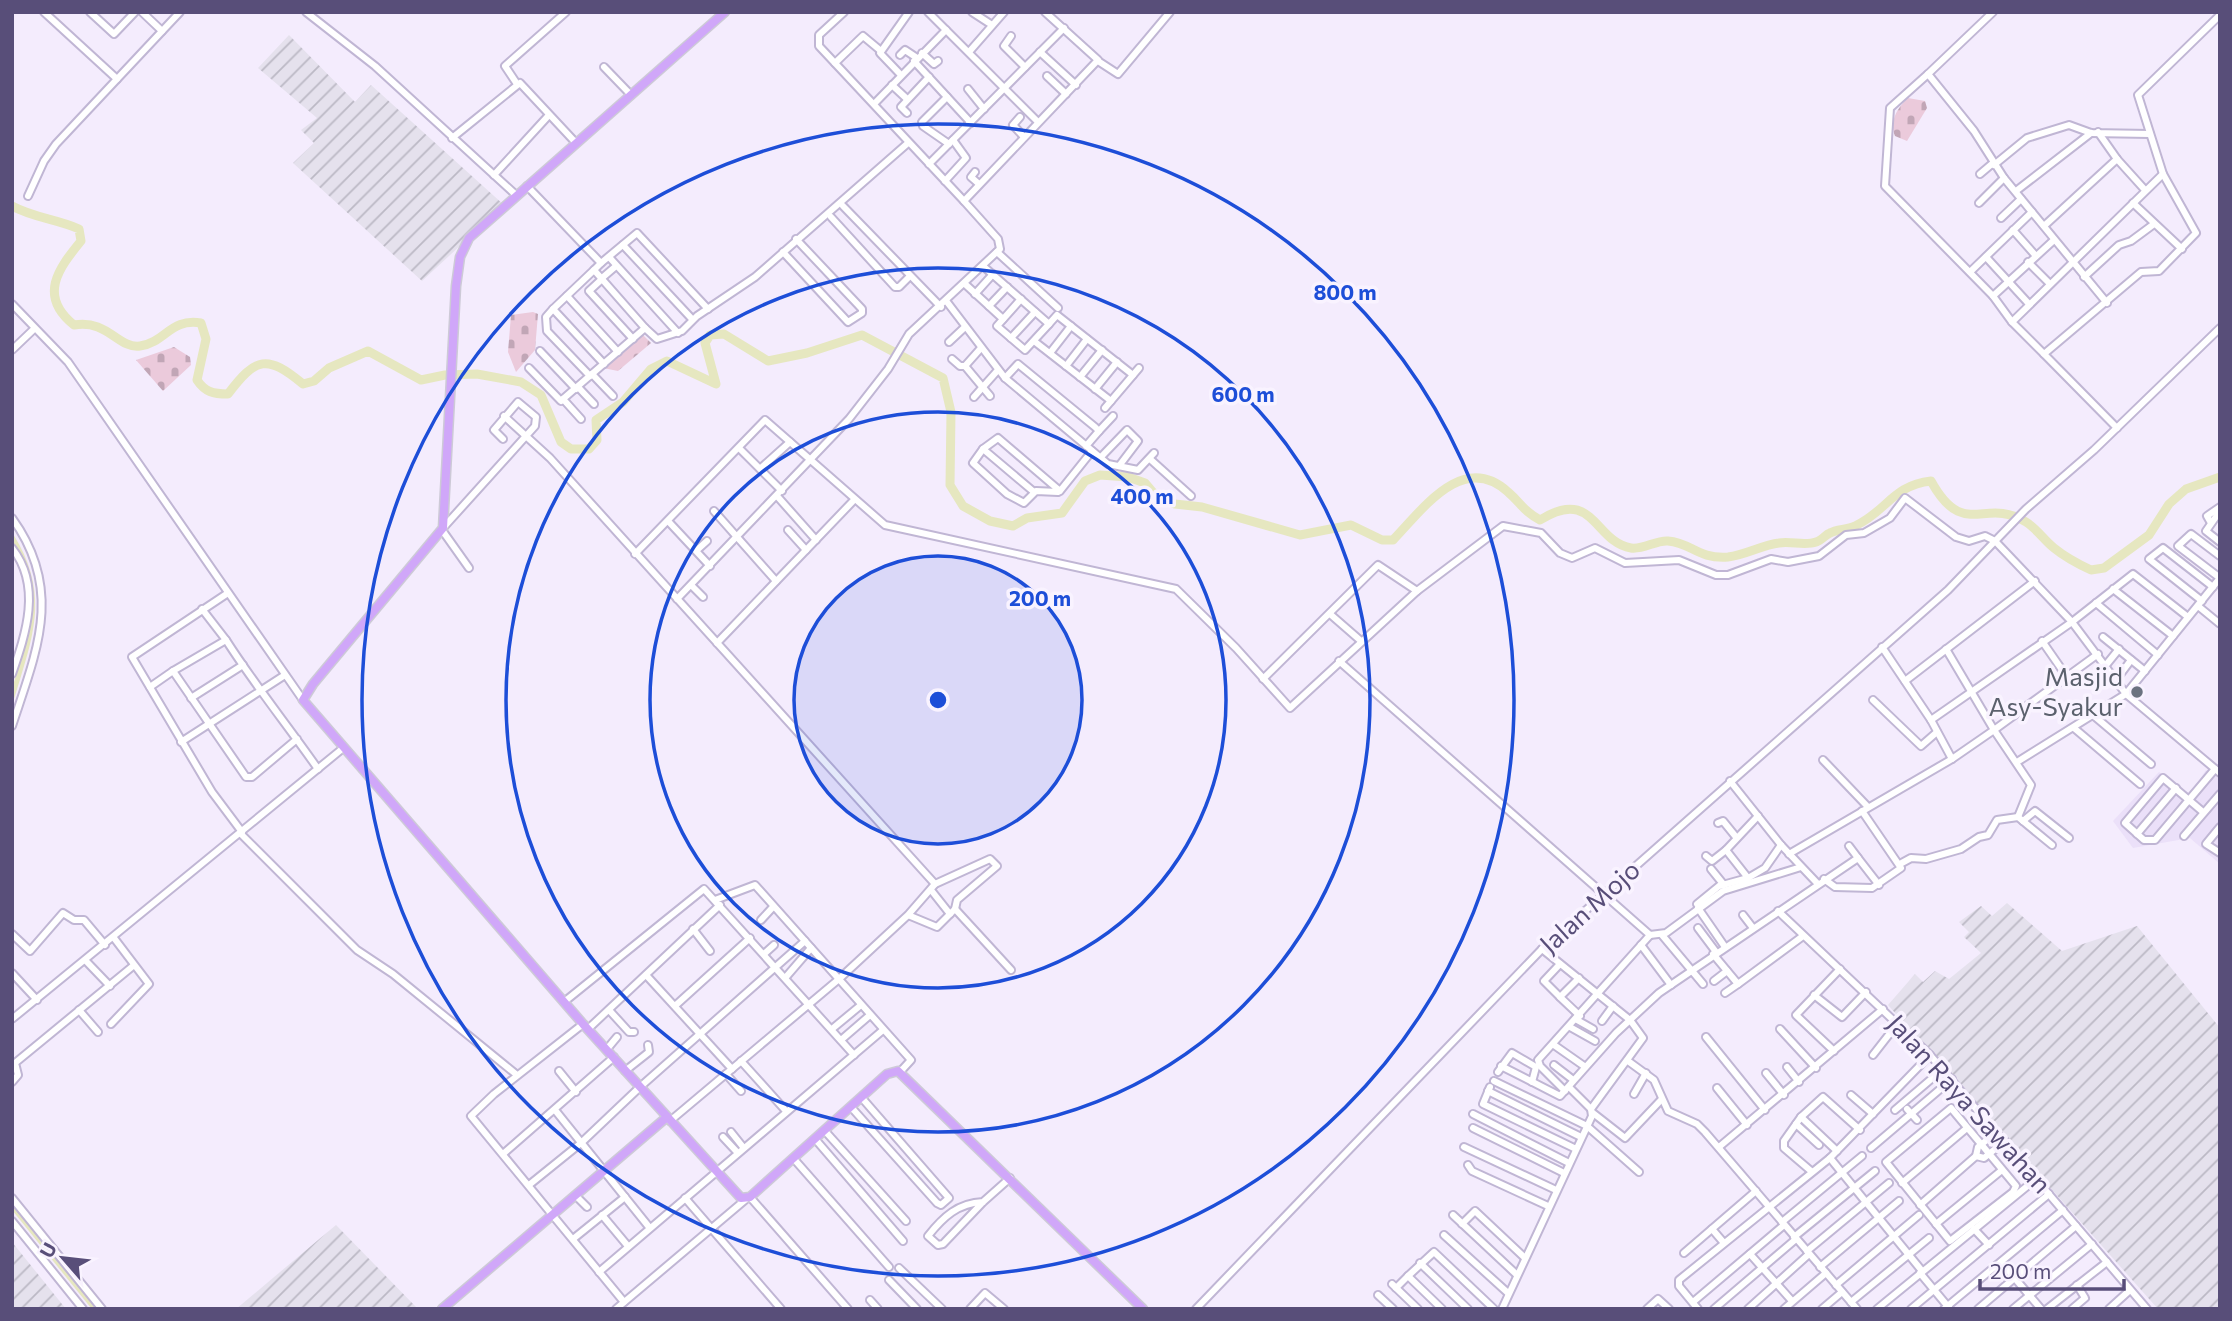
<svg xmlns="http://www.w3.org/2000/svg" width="2232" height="1321" viewBox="0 0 2232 1321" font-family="Commissioner,sans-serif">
<defs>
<pattern id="industrial-furrows" width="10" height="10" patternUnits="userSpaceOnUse" patternTransform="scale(1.75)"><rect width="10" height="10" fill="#e5e1ed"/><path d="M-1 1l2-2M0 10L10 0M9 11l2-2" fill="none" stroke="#bcb9c5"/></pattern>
<pattern id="cemetery-stones" width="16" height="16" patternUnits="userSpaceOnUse" patternTransform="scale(1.75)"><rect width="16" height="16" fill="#ebcadb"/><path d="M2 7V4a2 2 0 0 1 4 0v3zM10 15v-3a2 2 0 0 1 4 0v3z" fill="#c1a6b6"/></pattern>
</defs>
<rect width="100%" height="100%" fill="#f4ecfd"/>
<path fill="#ebe0f9" d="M2206 770 2220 779V864L2190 838 2133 848 2113 821 2159 772 2190 794Z"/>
<g fill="url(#industrial-furrows)">
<path d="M289 35 355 102 371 85 504 205 422 281 293 163 314 143 301 130 317 118 258 68Z"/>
<path d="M2007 903 2062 951 2137 926 2220 1028V1309H2158L1888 1005 1915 974 1923 982 1935 971 1949 979 1981 953 1964 937 1969 932 1959 922 1981 906 1992 916Z"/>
<path d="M336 1225 418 1309H236Z"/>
<path d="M12 1242 66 1309H12Z"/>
</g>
<g fill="url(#cemetery-stones)">
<path d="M1908 98 1925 101 1927 108 1907 141 1895 136C1889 122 1897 108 1908 98Z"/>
<path d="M533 312 538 314 535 350 516 372 508 352 511 315Z"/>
<path d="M642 334 651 343 618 371 603 368Z"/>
<path d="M174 347 190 357 191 365 163 391 136 360Z"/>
</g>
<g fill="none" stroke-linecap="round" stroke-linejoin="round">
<g stroke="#e6e7c0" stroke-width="5">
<path d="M12 537C48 595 30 637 12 697"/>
<path d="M12 1206 95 1309"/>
</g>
<path stroke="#e6e7c0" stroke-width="9" d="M12 206C34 218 57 219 79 229L81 241C58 269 38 296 74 325 108 319 118 349 140 346 166 342 170 318 201 323L206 339 197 380C205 392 213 394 228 394 256 357 267 354 303 384L314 381 329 368 368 351 421 380 445 375 477 374 521 382 541 395 561 442 571 449H589L597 440 596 420 623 402 651 369 667 361 716 384 705 343 710 335 724 334 768 361 807 353 862 335 943 378 951 412 950 485 963 506 990 521 1013 526 1027 518 1062 513 1085 481 1100 475 1128 477 1145 483 1156 496 1175 504 1202 507 1300 535 1351 525 1382 540H1393C1423 509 1463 451 1508 492 1522 504 1523 511 1540 520 1594 486 1594 542 1631 548 1643 550 1656 540 1668 541 1692 543 1697 559 1728 557 1746 555 1762 545 1779 543 1791 541 1805 546 1816 542 1821 541 1825 535 1830 533 1837 529 1847 530 1855 526 1886 512 1893 485 1931 481 1964 541 1984 496 2026 522 2037 529 2044 540 2054 548 2065 557 2078 564 2091 570L2104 568 2149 535 2169 504 2186 489 2220 477"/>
<defs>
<g id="minor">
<path d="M44 12 117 79"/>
<path d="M90 12 114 34 135 12"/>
<path d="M142 12 162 31"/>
<path d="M306 12 375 66 516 195"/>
<path d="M844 12 819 35V46L964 201"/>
<path d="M928 12 1038 122"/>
<path d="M972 12 992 25"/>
<path d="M1993 12 1928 74 1974 131 2004 178 2107 303"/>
<path d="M1011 36 1004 46 1025 67"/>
<path d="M969 52 1004 12"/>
<path d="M1040 52 1076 85"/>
<path d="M922 53 934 64 938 61"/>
<path d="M900 55 905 50 917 58"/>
<path d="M914 61 971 123"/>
<path d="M1098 61 1118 74 1170 12"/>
<path d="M835 63 863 36 881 51"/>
<path d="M604 67 631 95"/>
<path d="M900 74 880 53 909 12"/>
<path d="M1928 74 1890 108 1885 186 1993 296"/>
<path d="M1047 76 1066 94"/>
<path d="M517 84 505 66 566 12"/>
<path d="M892 85 907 99"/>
<path d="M968 89 984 109"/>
<path d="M947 97 922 122 923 126 949 144"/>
<path d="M874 104 946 30"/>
<path d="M907 113 901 107 929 77"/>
<path d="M1020 117 1013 125 1024 137"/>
<path d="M2098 132 2117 159"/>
<path d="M452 138 520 83 576 143"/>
<path d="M929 164 1064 28"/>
<path d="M1994 165 2027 138 2069 125 2091 133 2150 134"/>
<path d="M975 172 971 177 979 184"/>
<path d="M1980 174 1993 163"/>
<path d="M494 175 549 115"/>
<path d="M945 181 966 158 953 140"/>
<path d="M527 186 601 263 594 270 645 328"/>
<path d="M2016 191 2091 133"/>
<path d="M28 196 44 161 56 144 180 12"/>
<path d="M1979 203 2004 178"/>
<path d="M2133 203 2182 249"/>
<path d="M843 206 941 307"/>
<path d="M831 217 895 287H899L910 276"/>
<path d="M2001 218 2021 199"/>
<path d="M2044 226 2117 159 2145 190"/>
<path d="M2013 230 2036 256"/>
<path d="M623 245 692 319"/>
<path d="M783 252 848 322 862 313V309L796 239"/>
<path d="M997 252 1058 308"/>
<path d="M609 257 678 333"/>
<path d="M1986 257 2029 304"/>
<path d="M2028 262 2050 284"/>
<path d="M601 263 637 233 708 309"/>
<path d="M983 266 1049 324 1057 315 1133 375"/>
<path d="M594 270 553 309 604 364"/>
<path d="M1970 272 2032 212"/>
<path d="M2084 277 2119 245 2131 241 2154 224"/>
<path d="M602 278 616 266"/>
<path d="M602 279 589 291 633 339"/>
<path d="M965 284 1003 319"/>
<path d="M975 294 993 274"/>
<path d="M567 296 618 352"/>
<path d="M1021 299 997 326 1025 350 1049 324"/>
<path d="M947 302 1005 378 1108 464 1138 470 1154 453"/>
<path d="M12 304 68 362 303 700"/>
<path d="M989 306 1007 287"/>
<path d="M553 309 546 317 547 331 590 376"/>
<path d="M2012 322 1993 296 2054 240"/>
<path d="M1011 338 1035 312"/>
<path d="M1034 341 1111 401"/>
<path d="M949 342 965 327"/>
<path d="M981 348 965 366 990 396"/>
<path d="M12 350 34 329"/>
<path d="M540 351 576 389"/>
<path d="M1050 353 1071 326"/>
<path d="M2044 354 2012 322 2163 174"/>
<path d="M952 359 960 366H965"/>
<path d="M1066 366 1087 339"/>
<path d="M529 368 561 401 563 399"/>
<path d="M592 374 613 396"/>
<path d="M1080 377 1102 350"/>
<path d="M1005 378 1018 364 1095 427 1099 431 1086 446"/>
<path d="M578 387 594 404"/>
<path d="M1095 389 1117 362"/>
<path d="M974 397 998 370"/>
<path d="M1105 408 1139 368"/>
<path d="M504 416 550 458 935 884"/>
<path d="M581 419 563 399 645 328 657 339 682 331 697 316 755 277 908 143"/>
<path d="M2117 428 2044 354 2141 272 2159 271 2196 233 2163 174 2138 95 2220 15"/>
<path d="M1099 431 1113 416"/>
<path d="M739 448 782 491"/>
<path d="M983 449 1034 492"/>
<path d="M1100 458 1127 430 1138 441 1119 466"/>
<path d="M1150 459 1191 496"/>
<path d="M761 468 790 442"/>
<path d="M1060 491 998 438 983 449 973 463 1007 494 1024 503 1036 491 1058 492 1060 491 1092 451"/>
<path d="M777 496 816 540"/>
<path d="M714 511 776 581"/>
<path d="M2220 511 2206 531 2220 542"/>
<path d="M12 518C64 590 37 650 12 726"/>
<path d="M668 521 710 566"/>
<path d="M2211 523 2207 516 2220 507"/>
<path d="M443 528 535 426 536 417 518 402 494 430 503 439"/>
<path d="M442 530 469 568"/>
<path d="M788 530 806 550"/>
<path d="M12 548C42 586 26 633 12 674"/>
<path d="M697 550 707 541"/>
<path d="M635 554 765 420 885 525 1176 589 1236 648 1290 708 1417 591 1503 526 1541 533 1560 553 1572 558 1595 548 1625 563 1679 560 1716 575H1728L1771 559 1788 562 1819 556 1846 535 1864 533 1890 518 1905 498 1956 537 1969 541 1985 536 1995 541 2072 622 2126 694 2220 578"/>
<path d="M2220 556 2191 534 2178 546 2220 578"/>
<path d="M691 585 703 597"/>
<path d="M2113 589 2173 636"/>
<path d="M228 593 132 657 212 792 242 832"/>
<path d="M677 599 849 419 888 369 909 334 1000 249 998 239 964 201 1098 60 1045 12"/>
<path d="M2202 601 2149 559 2163 548 2213 587"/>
<path d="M2096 603 2158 655"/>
<path d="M2198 606 2220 624"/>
<path d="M202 609 226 640"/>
<path d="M1330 614 1361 641"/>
<path d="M2103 637 2145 671"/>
<path d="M2042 641 2067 677"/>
<path d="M717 643 854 500"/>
<path d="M1882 647 1931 720 2072 622 2133 574 2188 617"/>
<path d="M1339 661 1650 935"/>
<path d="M2106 665 2119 649"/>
<path d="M1263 679 1378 565 1417 591"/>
<path d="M2116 680 2131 660"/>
<path d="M1905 681 2035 581"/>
<path d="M150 687 173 671"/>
<path d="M191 698 243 665"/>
<path d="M1873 700 1921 746 1937 732"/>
<path d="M2093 715 2151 764"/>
<path d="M1931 720 1952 759 1994 730 1946 649"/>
<path d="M2074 728 2140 784"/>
<path d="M297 739 252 777H246L173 671 226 640C254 684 288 726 318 769"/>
<path d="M181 742 285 675"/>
<path d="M1823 760 1868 807"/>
<path d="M2017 762 2126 694 2220 773"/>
<path d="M1730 781 1781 845 1817 883"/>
<path d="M2203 812 2163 778 2125 823 2144 840H2155L2215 769"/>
<path d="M1758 816 1726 850 1748 878 1765 868 1781 845"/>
<path d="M2023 821 2035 811 2069 838"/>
<path d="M1718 823 1723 821 1736 837"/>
<path d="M2220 827 2206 844 2220 853"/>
<path d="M240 833 357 950 393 974 517 1075"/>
<path d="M2137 834 2176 788"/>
<path d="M2184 836 2220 794"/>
<path d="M2052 845 2018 817 2031 785 1994 730 2098 654"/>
<path d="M1849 846 1858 858"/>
<path d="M1789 854 1952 759"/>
<path d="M1706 856 1712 861 1726 850"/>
<path d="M1900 864 1911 858 1926 859 1961 849 1979 837 1988 835 1997 820 2018 817"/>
<path d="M1711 869 1724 885"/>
<path d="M1824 879 1835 887 1872 888 1901 868 1862 811"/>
<path d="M931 890 950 914"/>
<path d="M715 900 755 885 911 1060 900 1072"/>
<path d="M1697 904 1719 886 1748 878"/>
<path d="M1698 908 1725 947"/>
<path d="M955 909 1011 970"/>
<path d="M1778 911 1930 1055 2147 1309"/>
<path d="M1743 915 1753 928"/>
<path d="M761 920 773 907"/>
<path d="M1698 928 1716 952"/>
<path d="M693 929 710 951"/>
<path d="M12 934 30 951 63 913 74 920H84L105 945"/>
<path d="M1650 935 1666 933 1723 891 1801 867"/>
<path d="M1662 935 1703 984"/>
<path d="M1641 945 1671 985"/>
<path d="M764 954 774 945"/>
<path d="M1713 954 1738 984 1803 936"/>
<path d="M86 961 110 986"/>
<path d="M1560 964 1544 981 1560 997 1579 978"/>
<path d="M12 973 37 1000"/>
<path d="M646 975 732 1069"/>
<path d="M786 977 811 948"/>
<path d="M1714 981 1727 971"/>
<path d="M1725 993 1738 984"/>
<path d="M1814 995 1842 1017 1866 992"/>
<path d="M1560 997 1580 1016"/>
<path d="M564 1002 704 889 854 1055"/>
<path d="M676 1005 750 938"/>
<path d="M79 1010 98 1032"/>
<path d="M609 1010 629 1032H634"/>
<path d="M12 1019 342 749"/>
<path d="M1577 1020 1593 1029"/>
<path d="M1602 1021 1613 1006"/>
<path d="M111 1024 149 984 114 938"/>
<path d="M583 1024 494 1094 471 1116 624 1302"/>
<path d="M1570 1027 1595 1041"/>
<path d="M588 1029 720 905"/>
<path d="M832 1029 861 1005"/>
<path d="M1780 1029 1816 1068"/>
<path d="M1706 1037 1765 1110"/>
<path d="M841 1040 870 1015"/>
<path d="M1554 1045 1584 1066"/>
<path d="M607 1049 617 1037"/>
<path d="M1834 1051 1796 1015 1840 969"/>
<path d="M1873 1055 1898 1023"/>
<path d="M741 1061 786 1111"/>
<path d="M1628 1061 1654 1080 1668 1111 1697 1124 1705 1132 1857 1309"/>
<path d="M1554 1065 1572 1079"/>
<path d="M1501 1066 1560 1096 1616 1033 1659 993 1858 858 1879 885"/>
<path d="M1787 1067 1799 1082"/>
<path d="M559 1071 576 1092"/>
<path d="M625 1071 649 1052 648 1045"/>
<path d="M1498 1072 1512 1053 1536 1067 1532 1082"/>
<path d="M1766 1073 1784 1095"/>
<path d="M726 1074 741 1091"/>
<path d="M1494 1081 1587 1126 1639 1172"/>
<path d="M12 1082 18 1075 15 1063 133 966"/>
<path d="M1490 1087 1483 1104 1576 1149"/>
<path d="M1569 1087 1591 1109"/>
<path d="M1717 1088 1747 1125"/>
<path d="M1488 1091 1579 1136"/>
<path d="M1565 1091 1540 1066 1538 1060 1650 935"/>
<path d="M1634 1094 1646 1073"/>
<path d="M1851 1095 1873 1114"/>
<path d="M851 1107 937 1203 941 1205 949 1198 862 1098"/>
<path d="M1951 1108 2016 1186 2013 1192 1950 1241 1886 1162Z"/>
<path d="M1907 1109 1917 1120"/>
<path d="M555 1110 649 1227"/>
<path d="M1895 1110 1943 1069"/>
<path d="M1593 1113 1625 1138 1661 1100"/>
<path d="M1473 1114 1569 1163"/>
<path d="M1801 1117 1823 1097 1860 1130"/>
<path d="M670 1121 839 979 908 915 935 884 990 859 997 866 957 900 955 909 937 927 908 915"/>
<path d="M1796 1124 1819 1145"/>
<path d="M1473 1128 1564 1173"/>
<path d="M825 1131 906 1221"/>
<path d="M731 1132 743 1147"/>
<path d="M1997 1132 1978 1147 1976 1156 1984 1158 2005 1141"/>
<path d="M723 1137 737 1152"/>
<path d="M816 1140 903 1241"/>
<path d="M1464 1147 1556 1190"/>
<path d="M1719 1147 1883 1009"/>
<path d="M1871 1148 1952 1079"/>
<path d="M503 1154 614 1057"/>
<path d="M1830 1158 1922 1271"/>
<path d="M794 1159 889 1267"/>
<path d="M1468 1165 1472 1171 1548 1206"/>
<path d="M1811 1171 1784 1148V1141L1801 1117 1837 1151"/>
<path d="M1902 1183 1967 1128"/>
<path d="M529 1185 581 1143 640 1087 805 941"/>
<path d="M576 1196 587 1207"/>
<path d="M750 1197 848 1309"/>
<path d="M12 1198 102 1309"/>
<path d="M685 1198 781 1309"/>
<path d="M983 1202C958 1203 943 1217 928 1236L938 1245 943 1244 983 1202 1010 1178"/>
<path d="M1920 1205 1976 1156"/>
<path d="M602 1215 627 1245"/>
<path d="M1453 1215 1516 1274"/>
<path d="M12 1221 83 1309"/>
<path d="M1782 1222 1862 1156"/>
<path d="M1462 1224 1475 1211 1524 1257"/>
<path d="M1936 1224 2002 1170"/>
<path d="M1712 1229 1724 1243"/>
<path d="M1974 1229 1989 1245"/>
<path d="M1444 1235 1508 1293"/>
<path d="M1794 1237 1875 1171"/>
<path d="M573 1239 625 1197"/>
<path d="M1807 1251 1889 1183"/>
<path d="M1684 1253 1756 1191"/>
<path d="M1750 1254 1792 1301"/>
<path d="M2001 1262 2041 1309"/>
<path d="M1420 1263 1468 1309"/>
<path d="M1820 1267 1899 1201"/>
<path d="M899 1268 942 1309"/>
<path d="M599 1272 883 1030"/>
<path d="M1920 1273 1950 1309"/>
<path d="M1408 1276 1434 1252 1494 1309"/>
<path d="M889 1280 917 1309"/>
<path d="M1392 1284 1418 1309"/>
<path d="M1836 1285 1919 1215"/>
<path d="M1396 1288 1408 1276 1442 1309"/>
<path d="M1378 1295 1393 1309"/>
<path d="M870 1300 878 1309"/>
<path d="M1693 1302 1784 1225"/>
<path d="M1851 1302 1929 1238"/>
<path d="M616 1309 745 1200"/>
<path d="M970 1309 985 1293 1004 1309"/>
<path d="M1196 1309 1542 949 1948 590 2026 509 2094 450 2220 328"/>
<path d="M1502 1309 1592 1116 1591 1109 1643 1038 1630 1020 1542 949"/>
<path d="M1647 1309 1658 1299 1669 1309"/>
<path d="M1698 1309 1679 1286V1280L1830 1158 1930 1055"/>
<path d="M1714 1309 1796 1239"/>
<path d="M1748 1309 1809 1254"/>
<path d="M1784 1309 1826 1273"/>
<path d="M1822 1309 1842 1292"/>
<path d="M1877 1309 2036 1179"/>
<path d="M1911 1309 2049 1194"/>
<path d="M1944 1309 2063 1210"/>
<path d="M1978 1309 2076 1226"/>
<path d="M2013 1309 2092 1244"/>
<path d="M2047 1309 2107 1262"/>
<path d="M2072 1309 2085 1298 2077 1285"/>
<path d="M2109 1309 2130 1290"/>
</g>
<g id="major">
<path d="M725 12 469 238 460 257 456 286 443 528 313 684 303 700 583 1024 741 1198 750 1197 887 1074 898 1071 1143 1309"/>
<path d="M442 1309 667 1117"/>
</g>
</defs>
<use href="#minor" stroke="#c0b6d4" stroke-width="10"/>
<use href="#major" stroke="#cdcad7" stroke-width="11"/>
<use href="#minor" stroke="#fff" stroke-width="6"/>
<use href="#major" stroke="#d0a7f9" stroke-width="8"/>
</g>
<circle cx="938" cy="700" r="144" fill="#1d4ed8" fill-opacity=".12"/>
<g fill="none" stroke="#1d4ed8" stroke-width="3.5">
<circle cx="938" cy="700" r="144"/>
<circle cx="938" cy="700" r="288"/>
<circle cx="938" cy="700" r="432"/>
<circle cx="938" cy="700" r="576"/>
</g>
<circle fill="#6b7280" stroke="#f9f3ff" stroke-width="2.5" cx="2137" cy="692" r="7"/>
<g text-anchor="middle" stroke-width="7" stroke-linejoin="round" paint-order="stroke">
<g font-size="26" fill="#5b616d" stroke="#f9f3ff" text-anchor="end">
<text x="2123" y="686">Masjid<tspan x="2123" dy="30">Asy-Syakur</tspan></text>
</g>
<g font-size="26" fill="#584e79" stroke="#f9f3ff">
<text transform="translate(1590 907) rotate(-42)" y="9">Jalan Mojo</text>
<text transform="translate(1969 1104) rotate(48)" y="9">Jalan Raya Sawahan</text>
</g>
</g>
<circle cx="938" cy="700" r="10" fill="#1d4ed8" stroke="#f9f3ff" stroke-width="3.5"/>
<g font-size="21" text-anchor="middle" font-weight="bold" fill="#1d4ed8" stroke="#f9f3ff" stroke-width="7" stroke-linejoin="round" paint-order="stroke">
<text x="1345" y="300">800 m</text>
<text x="1243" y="402">600 m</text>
<text x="1142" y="504">400 m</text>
<text x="1040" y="606">200 m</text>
</g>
<rect width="2232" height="1321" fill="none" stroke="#584e79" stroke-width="28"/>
<g transform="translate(63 1258) rotate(298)" stroke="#f9f3ff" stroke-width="5" paint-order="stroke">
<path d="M0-5L12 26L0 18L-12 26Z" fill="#584e79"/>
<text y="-10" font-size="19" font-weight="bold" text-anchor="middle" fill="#584e79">U</text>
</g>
<path d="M1980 1279v10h144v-10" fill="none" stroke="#584e79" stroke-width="3.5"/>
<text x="1990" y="1279" font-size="21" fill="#584e79" stroke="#f9f3ff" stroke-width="5" paint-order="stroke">200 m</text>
</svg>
